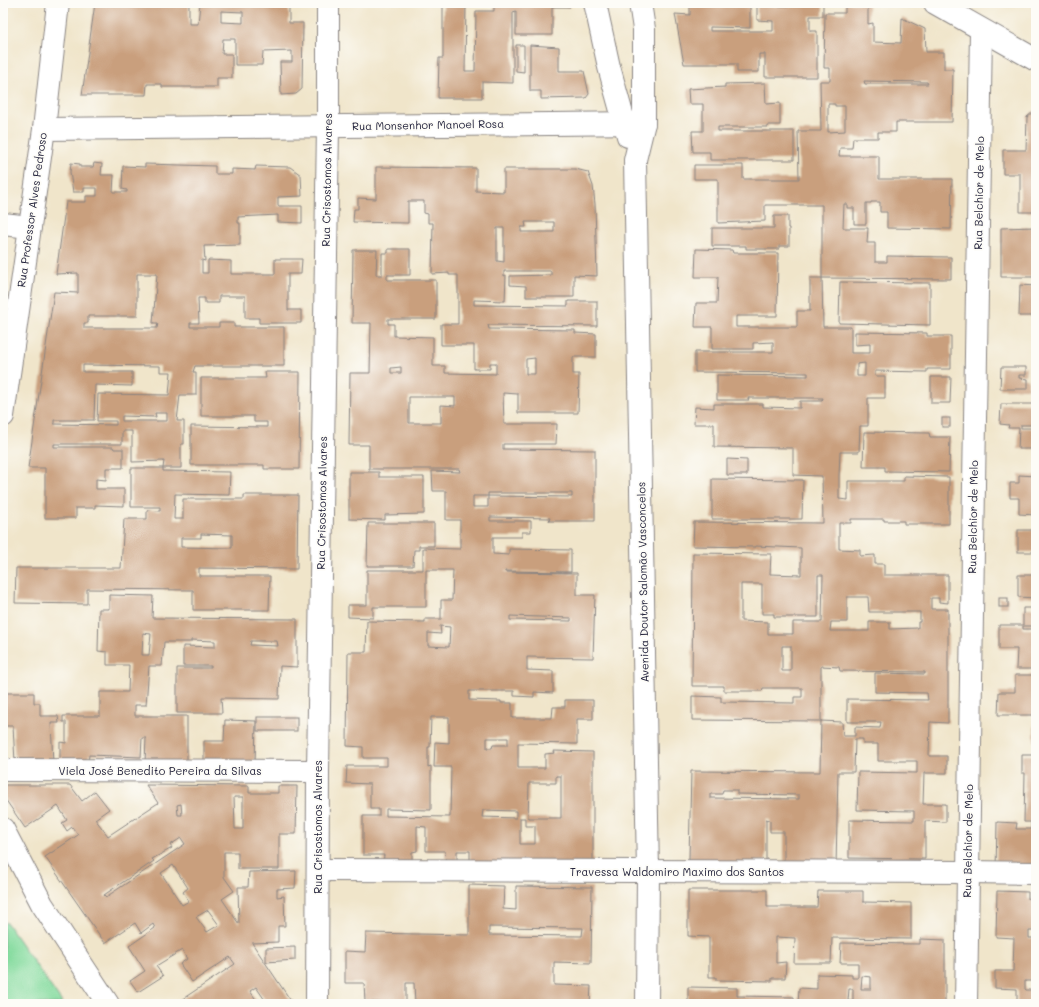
<svg xmlns="http://www.w3.org/2000/svg" width="1039" height="1007" viewBox="0 0 1039 1007" font-family="Mali,sans-serif">
<rect width="100%" height="100%" fill="#fdfcf7"/>
<filter id="ink" filterUnits="userSpaceOnUse"><feTurbulence type="fractalNoise" baseFrequency=".025" numOctaves="2"/><feDisplacementMap in="SourceGraphic" scale="8" xChannelSelector="R" yChannelSelector="G"/><feConvolveMatrix kernelMatrix="1 2 1 2 8 2 1 2 1" color-interpolation-filters="sRGB"/></filter>
<filter id="wash" filterUnits="userSpaceOnUse"><feTurbulence type="fractalNoise" baseFrequency=".012" numOctaves="4" result="noise"/><feDisplacementMap in="SourceGraphic" scale="16" xChannelSelector="R" yChannelSelector="G"/><feGaussianBlur stdDeviation="0.9" result="paint"/><feColorMatrix in="noise" values="0 0 0 0 0 0 0 0 0 0 0 0 0 0 0 0 0 1.4 0 .05"/><feComposite in="paint" operator="in"/></filter>
<g filter="url(#wash)">
<rect width="100%" height="100%" fill="#f0e5ca"/>
<path fill="#85db9f" stroke="#547e6d" d="M6 922 63 1004H3V924Z"/>
<g id="blocks">
<g fill="#c99f7d" fill-rule="evenodd">
<path d="M95 3H189V24H198L200 3H289V23H303L302 89 296 94 281 95 280 62H292V51L263 52 262 65H235V39H223L222 54H232V78H217V87H162V84H147L146 95H82ZM221 11 243 12V23L221 22Z"/>
<path d="M443 3H466L465 71H475L476 11H494V3H569L570 7H552V35H516V11L513 12V83L482 82V98H438L439 58H443Z"/>
<path d="M690 3 750 4V28L710 27V31H773V21L757 20V3H773V6H793V3H823V16H810V31H817V77H765V54H759V72H737V64H684L675 14 690 15Z"/>
<path d="M845 3H868V24L873 23V42L901 43 902 18 925 29 926 52H944V69H953L952 122H896V132H878V138H853L852 148H840L839 156H879V179H952L951 229 887 228V212H880V202H871V203H866V224H854V208H847V204H844L843 228H868L867 243H875V262H887V256L951 257V279L822 278 823 327H851V353H870V344L855 345V332L927 333V336H951V369H927V372L875 371V376H885V398H868V426H860L859 452H840L839 476V499L848 500V481H904V476L949 477V524H904V521H884V519H851V523H839V549L860 550V556L875 555V564H884V575H948V603L939 602V598H931V609H948V723L930 722 929 756H947V773H924L923 804H946V822L925 821V859L849 858V820L914 821V811L857 810 858 772 917 773V761H878V744H863V739H855L854 772H838L836 867 784 866V832H770V820L766 819V861L696 866 689 859 691 771 820 772 821 721 692 720V696L721 697V702L794 703V697H802V688H763L762 691H724V686H692L693 553 771 554 770 574 801 575V548L755 546V547L693 546 694 522 823 523 822 476 793 475V448L714 447V424H694L695 407 714 408V404H763V407L800 408V401H822L823 398H748L749 400H717V375L808 376V373L695 372V352H773V342L753 343V349H712V327H695L696 303H717L718 277H695L696 249 732 250 733 253H778L777 316H736V327H797V311H810V278H822V205H765V221L718 223V179H694V165H743V179H799L798 131H821L820 81H830V68H824L825 13H845ZM864 81 927 82 928 84H865ZM828 104H835V106H845V131L828 132ZM865 363V376H857V364ZM818 575H823L822 622H793V634H768V622L741 621V584H762V614H774V617H818ZM847 597H868L869 612H920V622H918V628L890 629V622H869V631H830L831 622H847ZM782 646H791V671H782ZM821 666 839 667 840 671 925 672V674L875 673V692L927 693 928 700 847 699V722H881L880 728 855 727V736H843L842 722 821 721ZM723 790H737V794L799 795V799L710 798V794H722Z"/>
<path d="M516 45H524V72L516 71Z"/>
<path d="M530 45 559 47V71H584L589 94 586 98 541 99V91H530Z"/>
<path d="M765 83 766 104 780 103V125H768V127H718V131H794V160H710V152H693L692 131H703V104H689L688 89 725 87V84Z"/>
<path d="M1034 111H1036V212H1020V174H1003V150H1026L1027 117Z"/>
<path d="M71 163 80 164V167H93L94 163 102 164 101 175H114L113 192H127V190L122 189 123 166 145 167V164L215 166V174H232V169L255 170 256 166 290 167 301 175 302 196 278 197V206H302V223L278 222V215L238 217V223H240V245L204 246 205 261 202 260V273H208V260L231 261V274H275V259H302L301 274H288V310H301V323H259V318H245V296H219V303H205V298H198L199 323H190V327H219V323H234V327H284V366H195L193 372H196V395H180L177 421H184V444H181V468H163V471L230 472 229 495 175 494 174 519H183V499H244V495H298L297 569 199 568V576H270L269 610H193V590L87 589V604L15 603 16 568H121L124 519H147V510L160 511V507H131V468H163L164 461 132 462V431H122V444H54V447H113L114 449H123V468H106V480L96 479V489H124V506L95 505V508H76V518H45V468H28L54 292 78 293V273L56 274 66 202H86V196H97V188H84V192H73L70 172ZM137 274H157L153 323H158L157 328H84V323H88V316H137ZM83 365 160 366V372H171L169 395 98 394 97 421H116V425L54 424V420H94L95 385 132 386V372H83ZM155 413H167V421H122V416L156 417ZM201 534 232 535V548L181 547V538H201Z"/>
<path d="M376 167 476 168V191L504 192V169H575L588 172 593 186 595 204 597 276 574 275V297H526V286L510 285V276L551 275V271H504V276L506 275 505 301 474 300V305L568 306V301H597V326L488 325 489 329 575 330V333L596 334V357H573V374H579L578 413H518V394L503 393 504 424H557L556 444H503V449L595 450V521H549L550 518 490 517V521H531V532H522V537H493V554L509 555V549L571 550V572L505 571V572L577 573V595H595L593 658 527 657V670L553 671V693L534 692V697L514 696V691H469V700L501 701V703H512V718H552L553 707H565V700H593V719H577V744L518 743V768H545V754L555 753 554 751 593 752V865L470 864V851H457V864H446L445 851H426V827L417 826V851L412 852V864H383L384 855H363V816H379V809H370V784L346 783 347 766H387V758H363V747L347 746 348 652H366L367 621 425 622V619H441V600H452L453 570H426V607H373V618L348 617V605H367V570H423V548L460 549V520H446V491H433L432 471 460 472 459 469H369V445H349L350 373H370L371 323H352L353 250H377L376 275H382V253H388V249H410V275H387V280H436V319H388V324H394V336L433 337V366H445V373L496 374V363H490V369H474V345H441V324H458V275H449V273L432 274 433 223H428V214L424 213V201H408V223L353 222 354 209H358V198L376 199ZM525 222H554V232H521V227H526ZM497 228H504V262L497 261ZM535 358V374H526V359ZM401 367V373H391V368ZM409 397H455V406L441 405V423H409ZM488 493H572V497L488 496ZM473 496H488V507H473ZM510 616 571 618V621L510 620ZM440 626 450 627 449 647 428 646V633L441 634ZM431 717H449V743L435 742 434 767H451L450 817 386 816V809L431 810V766L428 767V747H430ZM487 738H508V745H493L492 748H487ZM556 776H561V818H528L529 783H556ZM483 810 516 811V818L482 817ZM520 818H525V826H535V844H520Z"/>
<path d="M774 216H788V228H789V246H779V249H746V246H712V228H774Z"/>
<path d="M1036 227V277H1001V228Z"/>
<path d="M840 282 930 283V325L839 323Z"/>
<path d="M1020 285 1036 286V316H1019Z"/>
<path d="M1001 367H1026V375H1019V378L1028 379V389H1000Z"/>
<path d="M265 372H300L299 469H264V465H191V426L267 427V422H254V416H201V378H266Z"/>
<path d="M931 377H951L950 403H931Z"/>
<path d="M1001 404H1036V425H1021V428H1036V449H1018L1019 428H1008L1009 425 1000 424Z"/>
<rect x="942" y="418" width="8" height="9"/>
<path d="M864 432 929 433 930 437H950L949 472 885 471V467H863Z"/>
<path d="M727 459 747 460V475H727Z"/>
<path d="M349 472H379V477H424V514L385 515V520L349 519Z"/>
<path d="M1019 475 1036 476V515L1019 514V498H1010V483H1019Z"/>
<path d="M712 479 803 480 802 519H712Z"/>
<path d="M368 523H434V546H419V550H414L413 566H367Z"/>
<rect x="1018" y="530" width="18" height="22"/>
<path d="M1018 575H1036V598L1018 597Z"/>
<path d="M109 595 153 596 152 618 297 619V667L280 666 279 699 221 698 222 713H177V668H211V666H183V646L215 647V641L191 640V642H164L162 666H149L146 705H135V716H187V764L145 763 146 738H142L141 757 89 755 88 763H60V742L66 743V722H63V716H100V692H128L129 665H107V652L98 651 99 609H109ZM143 633 151 634 149 655H142ZM251 641H277L278 646 250 645Z"/>
<rect x="999" y="598" width="9" height="9"/>
<path d="M1023 608H1036V626H1023V629H1036V669H1016L1017 649H999V625H1023Z"/>
<path d="M1015 675H1036V715H998L999 692H1015Z"/>
<path d="M3 693H34V703H40V716H58L59 723H51L53 763 15 762 13 726H3Z"/>
<rect x="257" y="717" width="40" height="14"/>
<path d="M225 720 256 721 255 764H204V741H224Z"/>
<rect x="1034" y="725" width="2" height="16"/>
<path d="M1022 755H1036V871L996 870 997 822 1017 823 1016 829H1031V822H1024L1025 773H1022Z"/>
<path d="M3 785H70L82 801 95 791 109 809 95 819 108 836 158 803 146 785 249 786V793H278V786H297L296 834H279V869H238V852H224V877L234 891 222 899 239 924 238 887H248L249 872 296 871 295 888 277 889V897L284 896 285 926H278V942L252 943 293 1004H265L267 1003 256 987 250 991 259 1004H175L235 964 230 957 192 982 180 964 187 959 182 950 156 966 163 976 138 992 130 981 145 971 129 946 155 928 153 924 141 933 135 923 105 943 45 857 78 835 72 827 67 831 62 823 67 820 58 806 25 828 3 796ZM234 797H243V829H235ZM181 804 182 815H178L177 805ZM181 838 185 844 106 897 104 895 154 861 152 859 172 848 170 845ZM173 865 188 888 183 892 189 901 182 905 161 873ZM208 910 219 925 207 932 196 917Z"/>
<path d="M469 885 504 886 503 909 516 910V886L592 887 591 963 554 962V985L591 986 590 1004H415L414 983H406V1003L365 1002 364 983H345V951L365 952 366 933 469 935ZM489 927 583 928 582 936 489 935Z"/>
<path d="M688 890H767V907H817L818 891H863V902L911 903V939L832 938 831 963H794L795 938 776 937V963L786 962 785 978H772V981L716 980V977H709V937L688 936Z"/>
<path d="M997 891 1028 892V899H1036V931H1029V938H1036V981H1025V989L1026 990H1036V1004H1017V989L995 988V971H1013L1014 938 996 937Z"/>
<path d="M920 939 945 940V1004H798L799 988 817 989V974L852 975V978H858V963H840L841 943 920 944ZM862 976 871 977V989H861ZM849 989H853V1001H848Z"/>
<path d="M295 947V960L266 962V948Z"/>
<path d="M688 987 737 988V996L794 997V1004H688Z"/>
</g>
</g>
</g>
<g filter="url(#ink)">
<use href="#blocks" fill-opacity="0" stroke="#898482" stroke-width="1"/>
<g fill="none" stroke-linecap="round" stroke-linejoin="round">
<defs>
<g id="minor">
<path d="M595 3 609 67 628 136"/>
<path d="M640 3 644 29V123L635 160 648 872 647 1004"/>
<path d="M935 3 1036 60"/>
<path d="M44 129 644 123"/>
<path d="M3 224 30 227"/>
<path d="M3 416 44 129 58 3"/>
<path d="M3 770 318 771"/>
<path d="M3 829 42 904 108 1004"/>
<path d="M318 870 968 872 1036 873"/>
<path d="M317 1004 318 771 328 127V3"/>
<path d="M966 1004 981 30"/>
</g>
</defs>
<use href="#minor" stroke="#898482" stroke-width="24"/>
<use href="#minor" stroke="#fff" stroke-width="22"/>
</g>
</g>
<g text-anchor="middle" stroke-width="3.5" stroke-linejoin="round" paint-order="stroke">
<g font-size="11" fill="#22223b" stroke="#fdfcf7">
<text transform="translate(428 125) rotate(-1)" y="4">Rua Monsenhor Manoel Rosa</text>
<text transform="translate(327 180) rotate(-89)" y="4">Rua Crisostomos Alvares</text>
<text transform="translate(979 193) rotate(-89)" y="4">Rua Belchior de Melo</text>
<text transform="translate(32 210) rotate(-82)" y="4">Rua Professor Alves Pedroso</text>
<text transform="translate(322 503) rotate(-89)" y="4">Rua Crisostomos Alvares</text>
<text transform="translate(973 517) rotate(-89)" y="4">Rua Belchior de Melo</text>
<text transform="translate(643 582) rotate(-91)" y="4">Avenida Doutor Salomão Vasconcelos</text>
<text x="160" y="775">Viela José Benedito Pereira da Silvas</text>
<text transform="translate(318 827) rotate(-90)" y="4">Rua Crisostomos Alvares</text>
<text transform="translate(968 841) rotate(-89)" y="4">Rua Belchior de Melo</text>
<text x="677" y="876">Travessa Waldomiro Maximo dos Santos</text>
</g>
</g>
<rect width="1039" height="1007" fill="none" stroke="#fdfcf7" stroke-width="16"/>
</svg>
